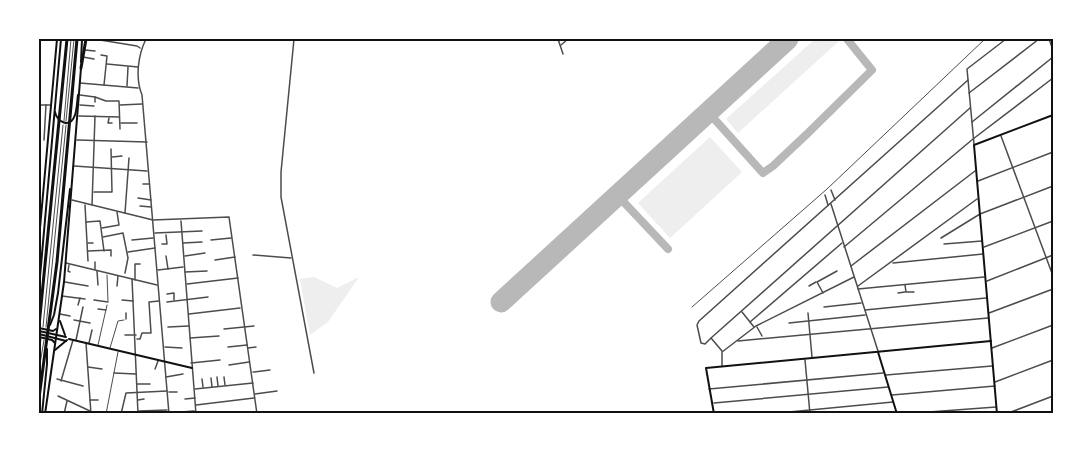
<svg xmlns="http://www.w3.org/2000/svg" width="1092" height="453" viewBox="0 0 1092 453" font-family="Bitter,serif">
<rect width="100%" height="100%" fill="#fff"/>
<g fill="#eee">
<path d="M815 39H838L839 41 738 133 726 119Z"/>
<path d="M710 137 742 172 670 238 638 203Z"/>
<path d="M314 277 337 288 359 277 328 322 310 335 300 279Z"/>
</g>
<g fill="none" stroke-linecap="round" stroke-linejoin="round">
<g stroke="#b8b8b8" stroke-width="8">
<path d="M708 112 763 173 773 166 808 133 872 70 847 39"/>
<path d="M618 196 668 249"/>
</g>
<path stroke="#b8b8b8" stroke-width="21" d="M501 302 788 39"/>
<g stroke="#4c4c4c" stroke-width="1">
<path d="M64 121 71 39"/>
<path d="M66 121 74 39"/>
<path d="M107 275 108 301"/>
<path d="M692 307 827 189 985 39"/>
<path d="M43 327 63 125"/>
<path d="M46 327 66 125"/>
<path d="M98 345 107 305"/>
<path d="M110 348 118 321 124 320"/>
<path d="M39 353 41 339"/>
<path d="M39 370 44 340"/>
<path d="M106 414 118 352"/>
</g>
<g stroke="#4c4c4c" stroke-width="1.5">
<path d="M94 39 137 46 140 48"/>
<path d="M146 39C138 55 135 78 142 95L169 414"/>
<path d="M294 39 281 172V197L314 373"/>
<path d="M558 39 563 54"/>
<path d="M1049 39 1053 50"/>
<path d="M561 45 568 39"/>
<path d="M85 50 95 51"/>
<path d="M101 55 107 56 104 85"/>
<path d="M83 57 94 59"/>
<path d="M107 64 138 67"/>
<path d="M968 80 699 321 697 325 701 343 705 344 711 338 970 108"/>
<path d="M80 83 138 88"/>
<path d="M127 86 128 67"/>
<path d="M969 93 1039 39"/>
<path d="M80 95 95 97V102"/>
<path d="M95 97 106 101H119L120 129"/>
<path d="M39 105H50"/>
<path d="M80 105 94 106"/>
<path d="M120 105 142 104"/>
<path d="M79 116 119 117"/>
<path d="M109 118 108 123H112"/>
<path d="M972 122 1053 57"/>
<path d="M121 123H137"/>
<path d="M1001 136 1053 276"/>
<path d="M44 140 46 105"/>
<path d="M77 140 147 142"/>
<path d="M974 144 967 69 1006 39"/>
<path d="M112 157 122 156"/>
<path d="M74 166 147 171"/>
<path d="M978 181 1053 152"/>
<path d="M143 184H149"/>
<path d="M831 190 835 200"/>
<path d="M94 192H112L111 149"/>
<path d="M825 195 828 205"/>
<path d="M138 198 151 200"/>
<path d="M72 200 153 220 229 217 257 414"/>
<path d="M831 204 878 351"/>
<path d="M85 205 88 261"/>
<path d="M92 205 95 116"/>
<path d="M140 206 151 207"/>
<path d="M125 213 129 158"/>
<path d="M181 221 196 414"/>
<path d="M86 222 100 221 104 251"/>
<path d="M102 228 119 225 117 212"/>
<path d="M155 233 202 231"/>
<path d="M103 237 123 233 128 258 125 273"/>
<path d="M941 238 980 214 1053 186"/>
<path d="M132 240 153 238"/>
<path d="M211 240 231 238"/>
<path d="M88 243H93"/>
<path d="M183 243 202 242"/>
<path d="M162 244H167L166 235"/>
<path d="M944 244 982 241"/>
<path d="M844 247 973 139 1053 78"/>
<path d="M984 247 1053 221"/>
<path d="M88 251 111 250V256"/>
<path d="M128 252 155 248"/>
<path d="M253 255 291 258"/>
<path d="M166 256 168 269"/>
<path d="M185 256 205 253"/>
<path d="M215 260 235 257"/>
<path d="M95 262V269"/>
<path d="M66 263 157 285"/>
<path d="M893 263 983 254"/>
<path d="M69 265 68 271 70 272"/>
<path d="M851 266 975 171"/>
<path d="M158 270 183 267"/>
<path d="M97 271 98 285"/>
<path d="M185 272 207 271"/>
<path d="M132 279 138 414"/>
<path d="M135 280V264H140"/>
<path d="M987 281 1053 255"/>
<path d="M65 282 88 286"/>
<path d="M187 284 238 278"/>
<path d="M905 285 906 292H914"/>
<path d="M117 286 118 276"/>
<path d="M809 286 816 282"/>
<path d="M858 286 977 199"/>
<path d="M858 289 984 277"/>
<path d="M823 293 817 282 837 271"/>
<path d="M898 293 905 292"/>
<path d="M167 294 174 293V300"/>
<path d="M62 296 85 299"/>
<path d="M94 300 108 302"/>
<path d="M122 300 133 301"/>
<path d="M167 302 208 297"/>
<path d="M78 305 80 298"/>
<path d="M824 307 861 303"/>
<path d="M98 309 106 310"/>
<path d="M865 310 986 298"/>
<path d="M742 312 754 327"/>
<path d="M126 313V319"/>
<path d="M808 313 812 357"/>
<path d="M989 313 1053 289"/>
<path d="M60 314 70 316"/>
<path d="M189 314 240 308"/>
<path d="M74 320 90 323"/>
<path d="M750 322 842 243"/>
<path d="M789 323 865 315"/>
<path d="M168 327 189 326"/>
<path d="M757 327 762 336"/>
<path d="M224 329 254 326"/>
<path d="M125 335H136"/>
<path d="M190 338 219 336"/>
<path d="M711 338 722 351"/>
<path d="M137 339H140L142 333H151L149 302 159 301"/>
<path d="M76 340 83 307"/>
<path d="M738 341 988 318"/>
<path d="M86 343 91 414"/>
<path d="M89 343 92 330"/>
<path d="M165 347 182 348"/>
<path d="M228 347 247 345"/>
<path d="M248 348 256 347"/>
<path d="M992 348 1053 325"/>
<path d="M805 360 810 414"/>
<path d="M191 363 220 360"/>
<path d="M229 365 249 362"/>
<path d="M722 366V352L756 326 854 277"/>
<path d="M88 367 102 369"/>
<path d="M155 369 158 361"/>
<path d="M253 372 270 370"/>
<path d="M114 373 136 374"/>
<path d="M886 375 992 366"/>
<path d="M166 377 183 374"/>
<path d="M217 377 218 386"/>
<path d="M224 377 225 385"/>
<path d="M211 378 212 387"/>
<path d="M57 379 83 386"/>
<path d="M202 379 203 387"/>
<path d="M61 381 73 340"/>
<path d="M995 382 1053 360"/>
<path d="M137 384H150"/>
<path d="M195 389 253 383"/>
<path d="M709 389 883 373"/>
<path d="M169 392H177"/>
<path d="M255 394 277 391"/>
<path d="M892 395 995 386"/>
<path d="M58 396 90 411"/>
<path d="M185 399 195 398"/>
<path d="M90 400H98"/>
<path d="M138 400 144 399"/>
<path d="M714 403 888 387"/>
<path d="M196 405 254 398"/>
<path d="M139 411 167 410"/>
<path d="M169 413 194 411"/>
<path d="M64 414 67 401"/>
<path d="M121 414 126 393 167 391"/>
<path d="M279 414H281"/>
<path d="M768 414 893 402"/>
<path d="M902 414 996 407"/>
<path d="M1006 414 1053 396"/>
</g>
<g stroke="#111" stroke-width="2">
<path d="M81 62 82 39"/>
<path d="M55 112C57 122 70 129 75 115 77 109 77 102 78 95"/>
<path d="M39 239 57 39"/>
<path d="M39 288 61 39"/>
<path d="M60 321 65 335"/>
<path d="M50 325 54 315 58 293 70 189"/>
<path d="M39 328 53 331 56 329"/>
<path d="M39 331 66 337"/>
<path d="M39 334 66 341"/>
<path d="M39 337 52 340 55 343"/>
<path d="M69 339 192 368"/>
<path d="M55 350 67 340"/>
<path d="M878 352 897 414"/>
<path d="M42 414 47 364V349"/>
<path d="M45 414 64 282 81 68"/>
<path d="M714 414 706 368 991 341"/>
<path d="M997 414 974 145 1053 115"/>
</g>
<path stroke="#111" stroke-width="3" d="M81 68 86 39"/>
<g stroke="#111" stroke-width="3">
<path d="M39 326 67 39"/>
<path d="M39 398 57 262 77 39"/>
</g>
</g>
<rect width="1092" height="453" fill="none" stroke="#ffffff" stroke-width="81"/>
<rect x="40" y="40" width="1012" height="372" fill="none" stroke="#111" stroke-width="2"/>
</svg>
